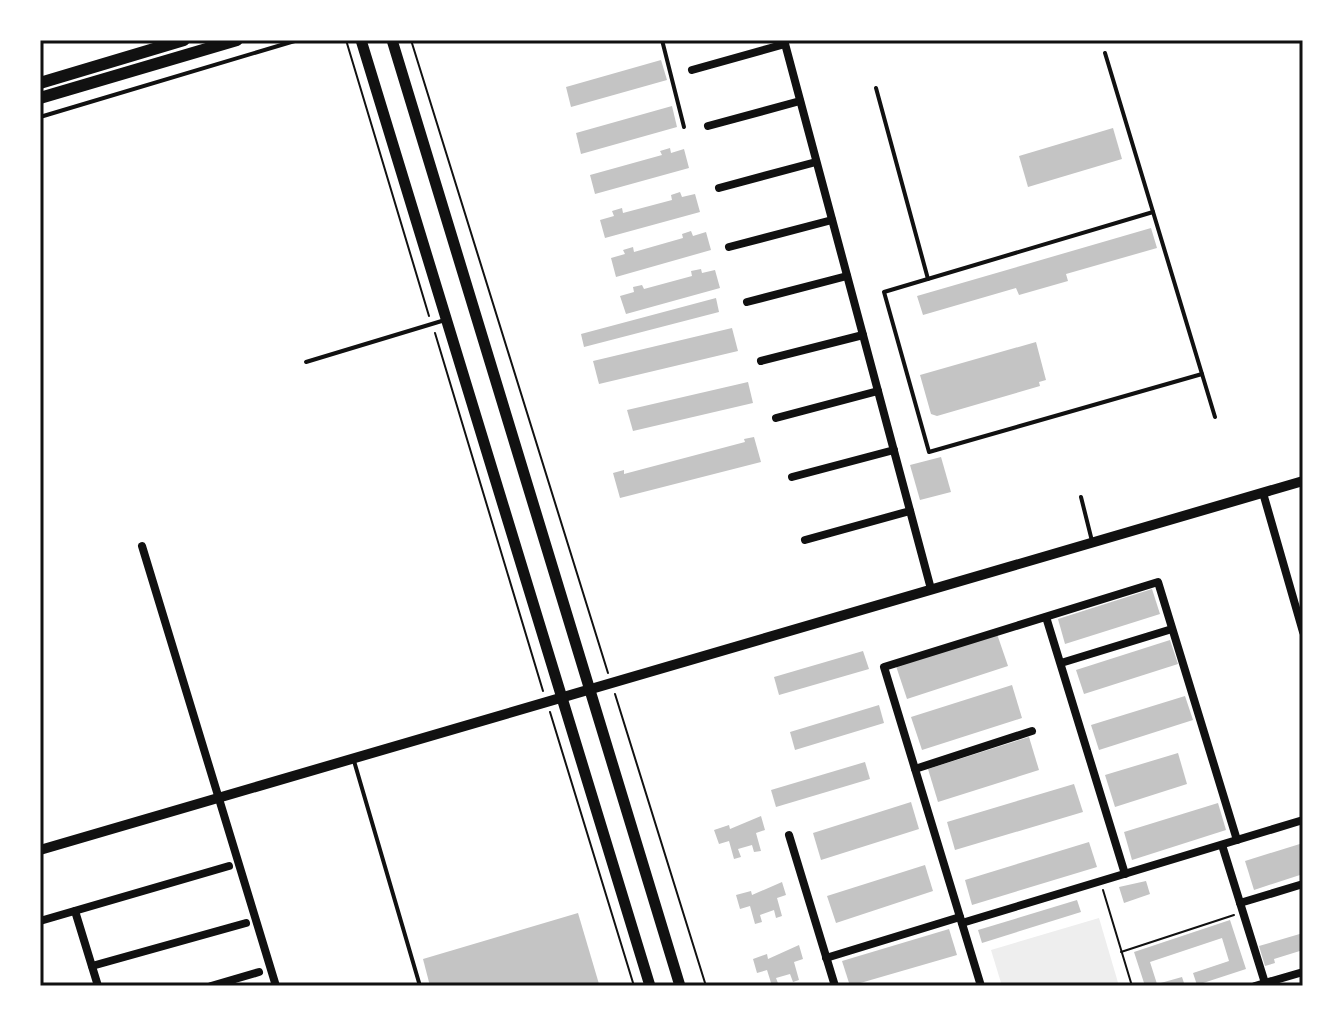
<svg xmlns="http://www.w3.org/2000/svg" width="1343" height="1026" viewBox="0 0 1343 1026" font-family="Manrope,sans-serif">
<rect width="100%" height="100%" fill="#fff"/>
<path fill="#eee" d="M1099 918 1119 986H1002L991 950Z"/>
<g fill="#c4c4c4">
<path d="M661 60 667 80 571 107 566 87Z"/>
<path d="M672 106 677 127 581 154 576 133Z"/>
<path d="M1113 128 1122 159 1028 187 1019 156Z"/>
<path d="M670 148 671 153 684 149 689 168 595 194 590 175 662 155 660 151Z"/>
<path d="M680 192 682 197 695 194 700 212 605 238 600 220 614 216 612 211 622 208 623 213 672 200 671 195Z"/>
<path d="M1151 228 1157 248 1066 274 1068 281 1019 295 1016 288 923 315 917 296Z"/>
<path d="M691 231 693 236 706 232 711 250 616 277 611 258 625 254 623 250 633 247 634 252 683 238 682 234Z"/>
<path d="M701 269 702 273 715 270 720 288 626 314 620 296 634 292 633 287 642 285 644 289 692 276 691 271Z"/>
<path d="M716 298 719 312 584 347 581 334Z"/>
<path d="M732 328 738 351 599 384 593 361Z"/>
<path d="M1036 342 1046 380 1039 382 1040 386 937 416 931 414 920 375Z"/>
<path d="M748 382 753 403 633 431 627 410Z"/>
<path d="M754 437 761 462 620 498 613 473 624 470V474L745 442 744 439Z"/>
<path d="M941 457 951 492 920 500 910 465Z"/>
<path d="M1152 589 1160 614 1065 644 1058 619Z"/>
<path d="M997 634 1008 666 907 699 896 666Z"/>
<path d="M1170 640 1178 664 1084 694 1076 670Z"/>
<path d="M863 651 869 669 779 695 774 677Z"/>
<path d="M1012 685 1022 718 922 750 911 717Z"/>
<path d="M1185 696 1193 720 1099 750 1091 725Z"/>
<path d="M879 705 884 723 795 750 790 732Z"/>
<path d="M1029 737 1039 770 938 802 928 769Z"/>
<path d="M1178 753 1187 784 1115 807 1105 775Z"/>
<path d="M865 762 870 779 776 807 771 790Z"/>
<path d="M1074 784 1083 812 955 850 947 822Z"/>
<path d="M911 802 919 829 821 860 813 833Z"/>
<path d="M1218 803 1226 830 1132 860 1124 832Z"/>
<path d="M761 816 765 830 756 833 761 851 754 852 752 845 738 849 741 857 734 859 729 841 719 844 714 830 729 825 730 829Z"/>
<path d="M1089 842 1097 867 972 905 965 880Z"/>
<path d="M1303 843V874L1254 890 1245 861Z"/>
<path d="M925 865 933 891 836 923 827 896Z"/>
<path d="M1146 881 1150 894 1124 903 1119 887Z"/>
<path d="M782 882 786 895 777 898 782 916 776 918 774 910 760 915 762 922 755 924 750 906 740 909 736 895 751 891 752 895Z"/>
<path d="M1077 900 1081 912 982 943 978 930Z"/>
<path d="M578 913 599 984 430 986 423 959Z"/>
<path d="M1230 920 1246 969 1197 985 1193 973 1229 961 1222 938 1150 962 1157 984 1182 977 1185 986H1145L1134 952Z"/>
<path d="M949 929 957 955 850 986 842 961Z"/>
<path d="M1303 933V950L1274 959 1275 963 1265 966 1259 946Z"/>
<path d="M799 945 803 959 794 962 799 980 793 982 790 974 776 978 779 986H772L767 970 757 973 753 959 767 954 768 959Z"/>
</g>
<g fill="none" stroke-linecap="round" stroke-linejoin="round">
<g stroke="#111" stroke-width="2">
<path d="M346 40 429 316"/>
<path d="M411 40 608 673"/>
<path d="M435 333 543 691"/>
<path d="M615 694 706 986"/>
<path d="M550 712 634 986"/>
<path d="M1103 890 1132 986"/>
<path d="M1121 952 1234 915"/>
</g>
<g stroke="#111" stroke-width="4">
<path d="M662 40 684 127"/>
<path d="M1105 53 1215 417"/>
<path d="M876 88 928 279"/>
<path d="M40 117 298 40"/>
<path d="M1153 212 884 292 929 452 1202 374"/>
<path d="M306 362 445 320"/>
<path d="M1081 497 1092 541"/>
<path d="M354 761 420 986"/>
</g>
<g stroke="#111" stroke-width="8">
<path d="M784 40 931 589"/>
<path d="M692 70 785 44"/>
<path d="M708 126 800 101"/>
<path d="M719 188 816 162"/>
<path d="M729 247 832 220"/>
<path d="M747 302 847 276"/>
<path d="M761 361 863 335"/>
<path d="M776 418 878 391"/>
<path d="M792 477 894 450"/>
<path d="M1263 493 1303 632"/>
<path d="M805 540 910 511"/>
<path d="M142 546 276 986"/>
<path d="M1046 617 1125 874"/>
<path d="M1061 663 1172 629"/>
<path d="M915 769 1032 731"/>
<path d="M789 835 835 986"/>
<path d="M1222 845 1265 983"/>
<path d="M1240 903 1303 884"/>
<path d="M75 911 98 986"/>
<path d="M40 921 229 866"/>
<path d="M962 923 1303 820"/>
<path d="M826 958 960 917"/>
<path d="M92 966 246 923"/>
<path d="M211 986 259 972"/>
<path d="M981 986 884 667 1158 582 1237 840"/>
<path d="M1255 986 1303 972"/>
</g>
<path stroke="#111" stroke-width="10" d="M40 850 1303 481"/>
<g stroke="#111" stroke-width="11">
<path d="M361 40 650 986"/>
<path d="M392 40 680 986"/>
</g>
<g stroke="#111" stroke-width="12">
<path d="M40 83 184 40"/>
<path d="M40 98 237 40"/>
</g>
</g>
<rect width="1343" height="1026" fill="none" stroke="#ffffff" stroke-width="84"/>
<rect x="42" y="42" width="1259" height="942" fill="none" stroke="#111" stroke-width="3"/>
</svg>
